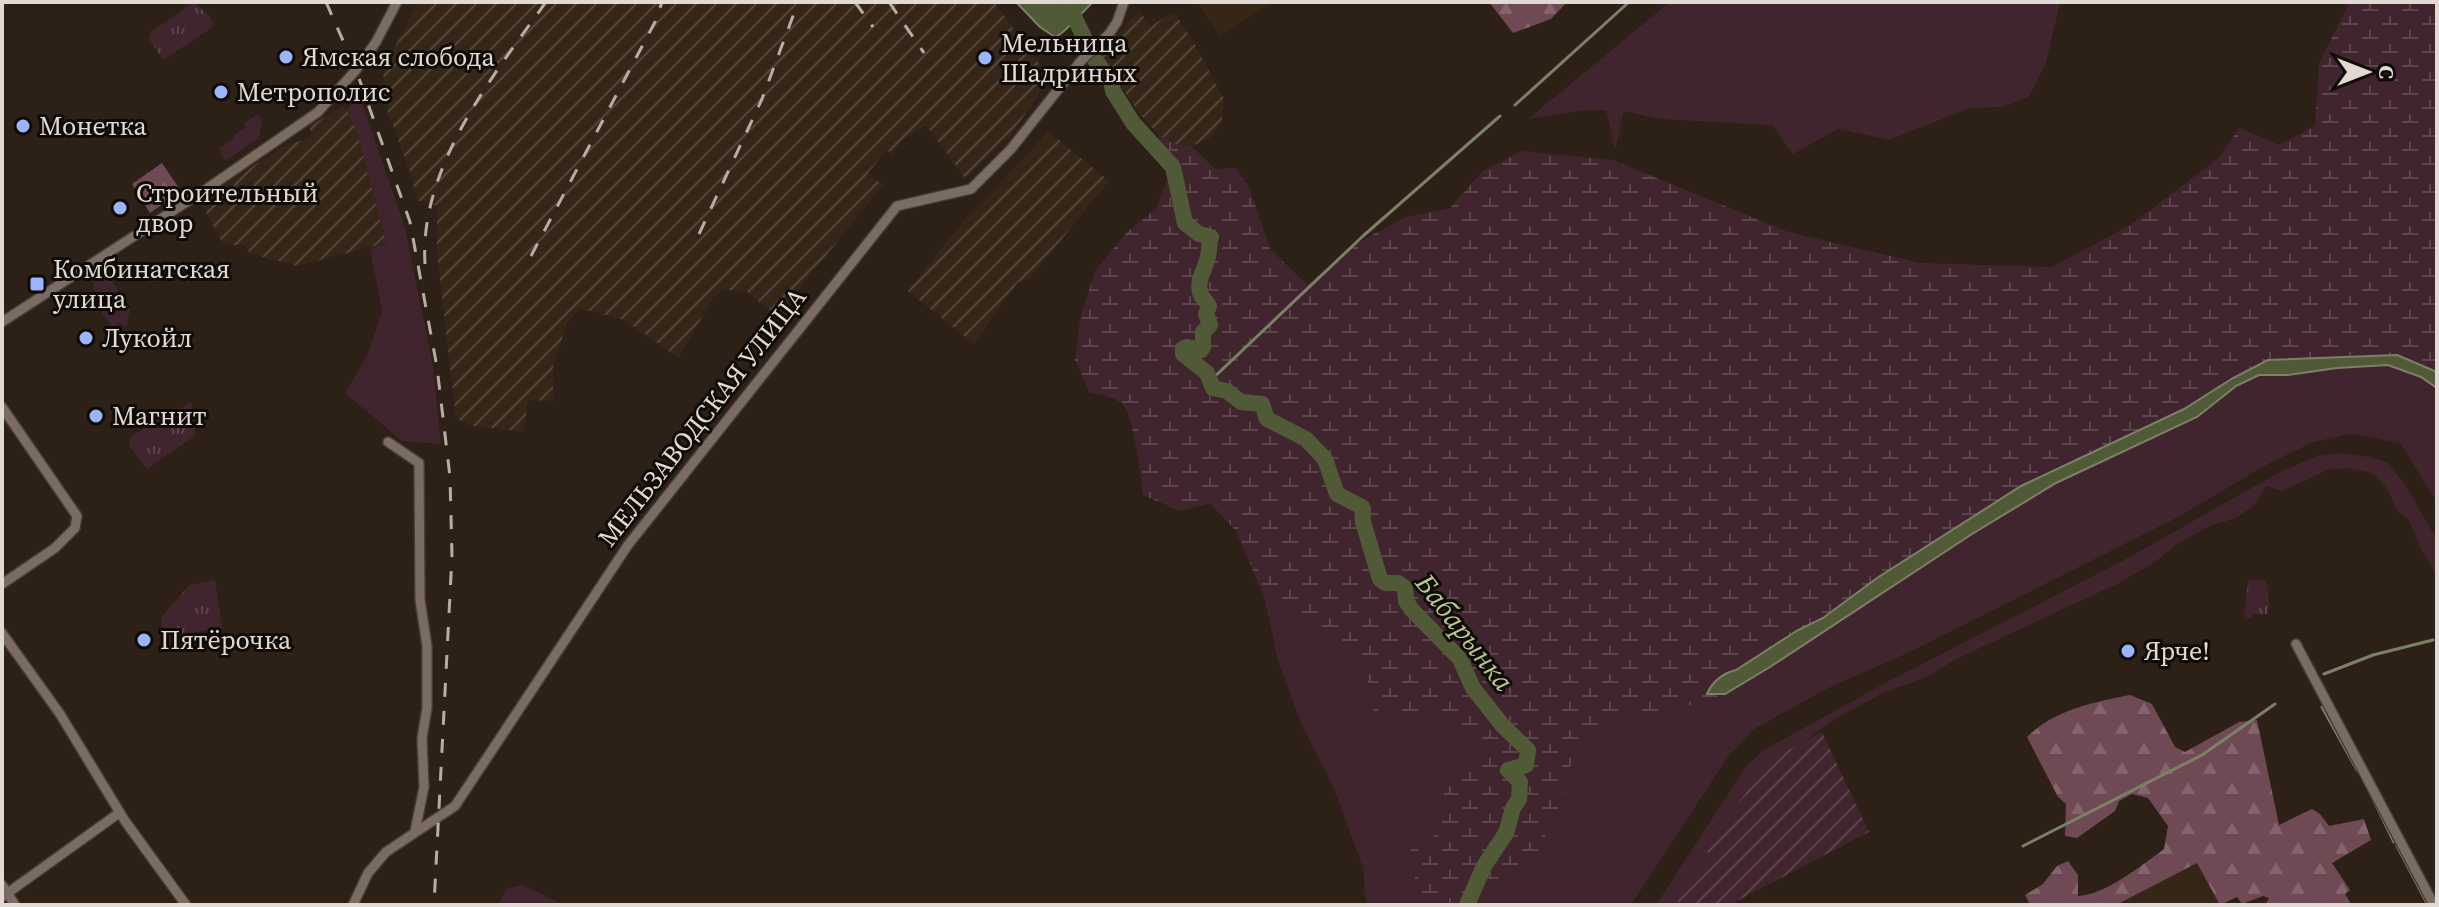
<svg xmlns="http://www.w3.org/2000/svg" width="2439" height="907" viewBox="0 0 2439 907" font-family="'Source Serif 4',serif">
<defs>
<pattern id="industrial-furrows" width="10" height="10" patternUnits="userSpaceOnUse" patternTransform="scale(2)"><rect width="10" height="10" fill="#362618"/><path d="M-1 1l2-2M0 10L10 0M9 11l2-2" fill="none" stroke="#534539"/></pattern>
<pattern id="forest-firs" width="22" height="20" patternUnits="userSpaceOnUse" patternTransform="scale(2)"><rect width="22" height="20" fill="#6f4a55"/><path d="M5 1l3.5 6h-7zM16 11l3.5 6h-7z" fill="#83646d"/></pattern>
<pattern id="wetland-marsh" width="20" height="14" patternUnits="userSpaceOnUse" patternTransform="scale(2)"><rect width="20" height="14" fill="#41252e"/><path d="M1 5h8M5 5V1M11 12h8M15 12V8" fill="none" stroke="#5c444b"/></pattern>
<pattern id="park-tufts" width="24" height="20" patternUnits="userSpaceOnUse" patternTransform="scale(2)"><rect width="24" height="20" fill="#41252e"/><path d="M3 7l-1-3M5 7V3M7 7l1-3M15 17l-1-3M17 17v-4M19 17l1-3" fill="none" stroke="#5c444b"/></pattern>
<pattern id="garden-furrows" width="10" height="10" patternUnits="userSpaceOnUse" patternTransform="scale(2)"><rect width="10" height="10" fill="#41252e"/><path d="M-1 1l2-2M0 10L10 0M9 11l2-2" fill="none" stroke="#5c444b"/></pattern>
</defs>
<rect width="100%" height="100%" fill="#2c2017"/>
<g fill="#362618">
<path d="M1198 2H1273L1220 36Z"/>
<path d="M2197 863 2220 905H2116Z"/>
</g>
<g fill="url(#industrial-furrows)">
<path d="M418 2H994L1050 78 1010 136 965 178 926 125 900 142 893 155 887 150 868 173 883 185 777 316 747 292 723 289 712 299 679 358 624 320 579 308 567 323 553 367V401L528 400 524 432 467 425 456 418 437 254V206L417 200 410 172 382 96 384 68Z"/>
<path d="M1139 11 1151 26 1174 12 1194 43 1224 99 1222 120 1209 139 1191 146 1177 145 1159 135 1140 114 1099 55Z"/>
<path d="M344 105 356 128 386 243 297 266 251 254 244 245H229L222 242 202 205 212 194 280 148 311 137 310 126Z"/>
<path d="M1049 132 1109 181 1030 278 1018 282 974 344 908 291 963 221Z"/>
</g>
<g fill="#41252e">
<path d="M1670 2H2060L2046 63 2029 96 2002 107 1970 108 1889 140 1838 129 1793 154 1772 125 1660 119 1624 111 1615 150 1606 110H1587L1528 119Z"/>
<path d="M360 97 405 228 433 366 441 444 402 441 345 393 368 354 382 311 370 249 386 243 356 128 346 110Z"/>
<path d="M258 114 262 120 259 138 225 161 219 149 234 138 233 136 246 127 244 123Z"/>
<path d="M106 271 130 310 126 328 121 322 113 328 97 306 93 279Z"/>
<path d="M2388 365 2421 377 2437 388V502L2400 443 2351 434 2313 442 2266 465 2180 516 1912 651 1826 689 1754 729 1727 758 1631 905H1486L1492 883 1560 804 1577 743 1621 718 1703 703 1725 694 1771 667 1972 534 2056 483 2197 417 2236 386 2259 375H2288L2337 368Z"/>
<path d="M2338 453 2369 457 2386 462 2403 481 2437 540V576L2420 547 2409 520 2397 511 2387 488 2372 473 2346 468 2327 470 2282 491 2266 486 2255 505 2236 518 2210 526 2179 543 2155 562 2119 583 1956 659 1929 676 1883 693 1835 719 1760 774 1706 848 1712 857 1678 901 1680 905H1656L1747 765 1764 750 1889 681 2128 558 2278 473 2318 456Z"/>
<path d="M1264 596 1298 609 1366 675 1374 714 1405 712 1453 720 1485 744 1481 758 1445 780 1439 833 1410 850C1413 869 1415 892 1430 905H1366L1363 868 1333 786 1302 726 1278 660Z"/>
<path d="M523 885 564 905H498L506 889Z"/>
</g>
<g fill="url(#forest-firs)">
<path d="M1489 2H1567L1551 19 1513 33Z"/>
<path d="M162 163 181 191 150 213 132 184Z"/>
<path d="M2130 695 2152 704 2175 747 2185 752 2239 722 2257 720 2279 825 2312 809 2320 814 2329 826 2364 819 2371 840 2332 863 2350 890 2345 894 2352 905H2265L2269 898 2263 896 2242 904 2237 897 2220 905 2197 863 2116 905H2030L2025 895 2043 884 2057 866 2068 861 2078 875V896C2105 895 2142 865 2164 849L2168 826 2148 798 2132 794 2119 801 2115 811 2077 838 2065 836 2066 804 2058 797 2027 737C2054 710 2094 702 2130 695Z"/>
</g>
<path fill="url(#wetland-marsh)" d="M2350 2H2437V372L2397 355 2335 359 2233 378 2184 408 2021 486 1877 578 1823 618 1798 630 1736 670 1716 696 1725 694 1703 703 1621 718 1577 743 1560 804 1527 875 1493 883 1486 905H1430C1415 892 1413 869 1410 850L1439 833 1445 780 1481 758 1485 744 1453 720 1405 712 1374 714 1366 675 1298 609 1264 596 1236 531 1210 503 1181 511 1143 495C1141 477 1134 419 1124 406 1116 396 1100 395 1089 392L1075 360 1080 319 1095 271 1127 232 1156 209 1169 176 1161 161 1159 135 1177 145 1191 146 1215 169 1236 168 1249 187 1270 249 1307 285 1357 243 1406 217 1450 208 1483 171 1522 151 1613 160 1788 232 1920 263 2052 267 2129 226 2220 157 2239 128 2279 145 2315 126 2319 63Z"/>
<g fill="url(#park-tufts)">
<path d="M194 2 211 18 213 27 163 60 149 39 151 32Z"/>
<path d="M191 402 196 435 147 469 129 445 130 438 165 413 179 410Z"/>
<path d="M215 580 222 628 175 635 162 626 161 618 189 585Z"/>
<path d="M2248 580H2266L2270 606 2267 614H2253L2251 619H2244Z"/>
</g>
<path fill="url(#garden-furrows)" d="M1822 732 1869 832 1729 905H1680L1678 901 1701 864 1712 858 1705 848 1760 774 1789 750Z"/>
<g fill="#515a37" stroke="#7c8066" stroke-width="2">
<path d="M1016 2H1093C1083 11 1065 34 1055 37L1040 27Z"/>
<path d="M2397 355 2437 372V388L2421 377 2388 365 2337 368 2288 375H2259L2236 386 2197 417 2056 483 1972 534 1770 667 1725 694H1707C1712 682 1723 673 1736 670L1798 630 1823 618 1877 578 2021 486 2184 409 2233 378 2268 360Z"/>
</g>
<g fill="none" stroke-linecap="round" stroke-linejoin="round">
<g stroke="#7c8066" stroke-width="3">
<path d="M1515 105 1629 2"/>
<path d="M1209 382 1363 236 1500 116"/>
<path d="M2324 674 2373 655 2433 640"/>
<path d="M2322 707 2357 770"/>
<path d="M2370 793 2394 842"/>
<path d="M2023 846 2202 755 2275 704"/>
<path d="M2397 846 2428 905"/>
</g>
<path stroke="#515a37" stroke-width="16" d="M1067 2 1095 60 1111 80 1113 91 1133 123 1173 167 1185 223 1199 234 1211 237C1208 244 1210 249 1208 256 1206 269 1195 281 1201 295 1203 299 1207 302 1209 306L1206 314 1210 325 1203 332V347L1201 350 1187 347 1183 349V354L1207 373 1213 388 1227 391 1241 402 1262 404 1267 419 1306 439 1325 459 1337 494 1362 507 1363 522 1380 579 1385 583H1398L1405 588 1406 601 1412 610 1460 659 1473 688 1503 726 1528 750 1526 765 1508 770 1520 782 1519 799 1513 808 1506 833 1484 866 1467 905"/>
<defs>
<g id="minor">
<path d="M2 322 208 188 318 112 356 70 376 42 397 2"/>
<path d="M2 407 77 516 75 528 55 548 2 584"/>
<path d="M388 442 419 463 420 600 427 646V708L422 738 424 787 415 831"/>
<path d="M2 633 60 714 125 821 186 905"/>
<path d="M2296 644 2434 905"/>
<path d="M2 885 15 905"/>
<path d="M2 897 119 813"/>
<path d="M353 905 368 873 386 852 455 806 628 545 897 206 971 189 1011 149 1080 62 1109 34 1117 22 1124 2"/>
</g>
</defs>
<use href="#minor" stroke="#453c35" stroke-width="12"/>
<use href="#minor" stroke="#7a6c62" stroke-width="9"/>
<g stroke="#b6ada7" stroke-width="3" stroke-dasharray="14 14" stroke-linecap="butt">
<path d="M326 2 356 70 410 222 437 367 450 477 452 556 434 905"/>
<path d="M855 2 873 27"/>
<path d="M889 2 924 53"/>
<path d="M699 234 762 99 793 16 795 2"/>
<path d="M531 256 655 22 662 2"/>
<path d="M425 264C419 167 493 76 546 2"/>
</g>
</g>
<g fill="#9bb4fd" stroke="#100b07" stroke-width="3">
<circle cx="286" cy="57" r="8"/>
<circle cx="985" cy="58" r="8"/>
<circle cx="221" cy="92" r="8"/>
<circle cx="23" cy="126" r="8"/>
<circle cx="120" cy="208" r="8"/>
<rect x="29" y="276" width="16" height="16" rx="4"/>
<circle cx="86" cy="338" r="8"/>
<circle cx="96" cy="416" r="8"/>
<circle cx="144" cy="640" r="8"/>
<circle cx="2128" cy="651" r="8"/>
</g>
<g text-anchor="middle" stroke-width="6" stroke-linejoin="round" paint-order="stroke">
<g font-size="26" fill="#e1d9d3" stroke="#100b07" text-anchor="start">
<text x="1001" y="52">Мельница<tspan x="1001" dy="30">Шадриных</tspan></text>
<text x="302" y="66">Ямская слобода</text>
<text x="237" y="101">Метрополис</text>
<text x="39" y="135">Монетка</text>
<text x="136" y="202">Строительный<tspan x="136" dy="30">двор</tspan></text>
<text x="53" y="278">Комбинатская<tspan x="53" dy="30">улица</tspan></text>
<text x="102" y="347">Лукойл</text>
<text x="112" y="425">Магнит</text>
<text x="160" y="649">Пятёрочка</text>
<text x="2144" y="660">Ярче!</text>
</g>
<g font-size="26" fill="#e1d9d3" stroke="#100b07">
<text transform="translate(702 417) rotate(-52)" y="9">МЕЛЬЗАВОДСКАЯ УЛИЦА</text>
</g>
<g font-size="28" font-style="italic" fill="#b9c98c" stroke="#100b07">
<text transform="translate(1465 632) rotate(52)" y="10">Бабарынка</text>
</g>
</g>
<rect width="2439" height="907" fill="none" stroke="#e1d9d3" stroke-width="8"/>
<g transform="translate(2367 72) rotate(90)" stroke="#100b07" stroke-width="6" paint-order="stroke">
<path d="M0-6L14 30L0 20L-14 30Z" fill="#e1d9d3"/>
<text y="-12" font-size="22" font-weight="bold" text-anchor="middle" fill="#e1d9d3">С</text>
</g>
</svg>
